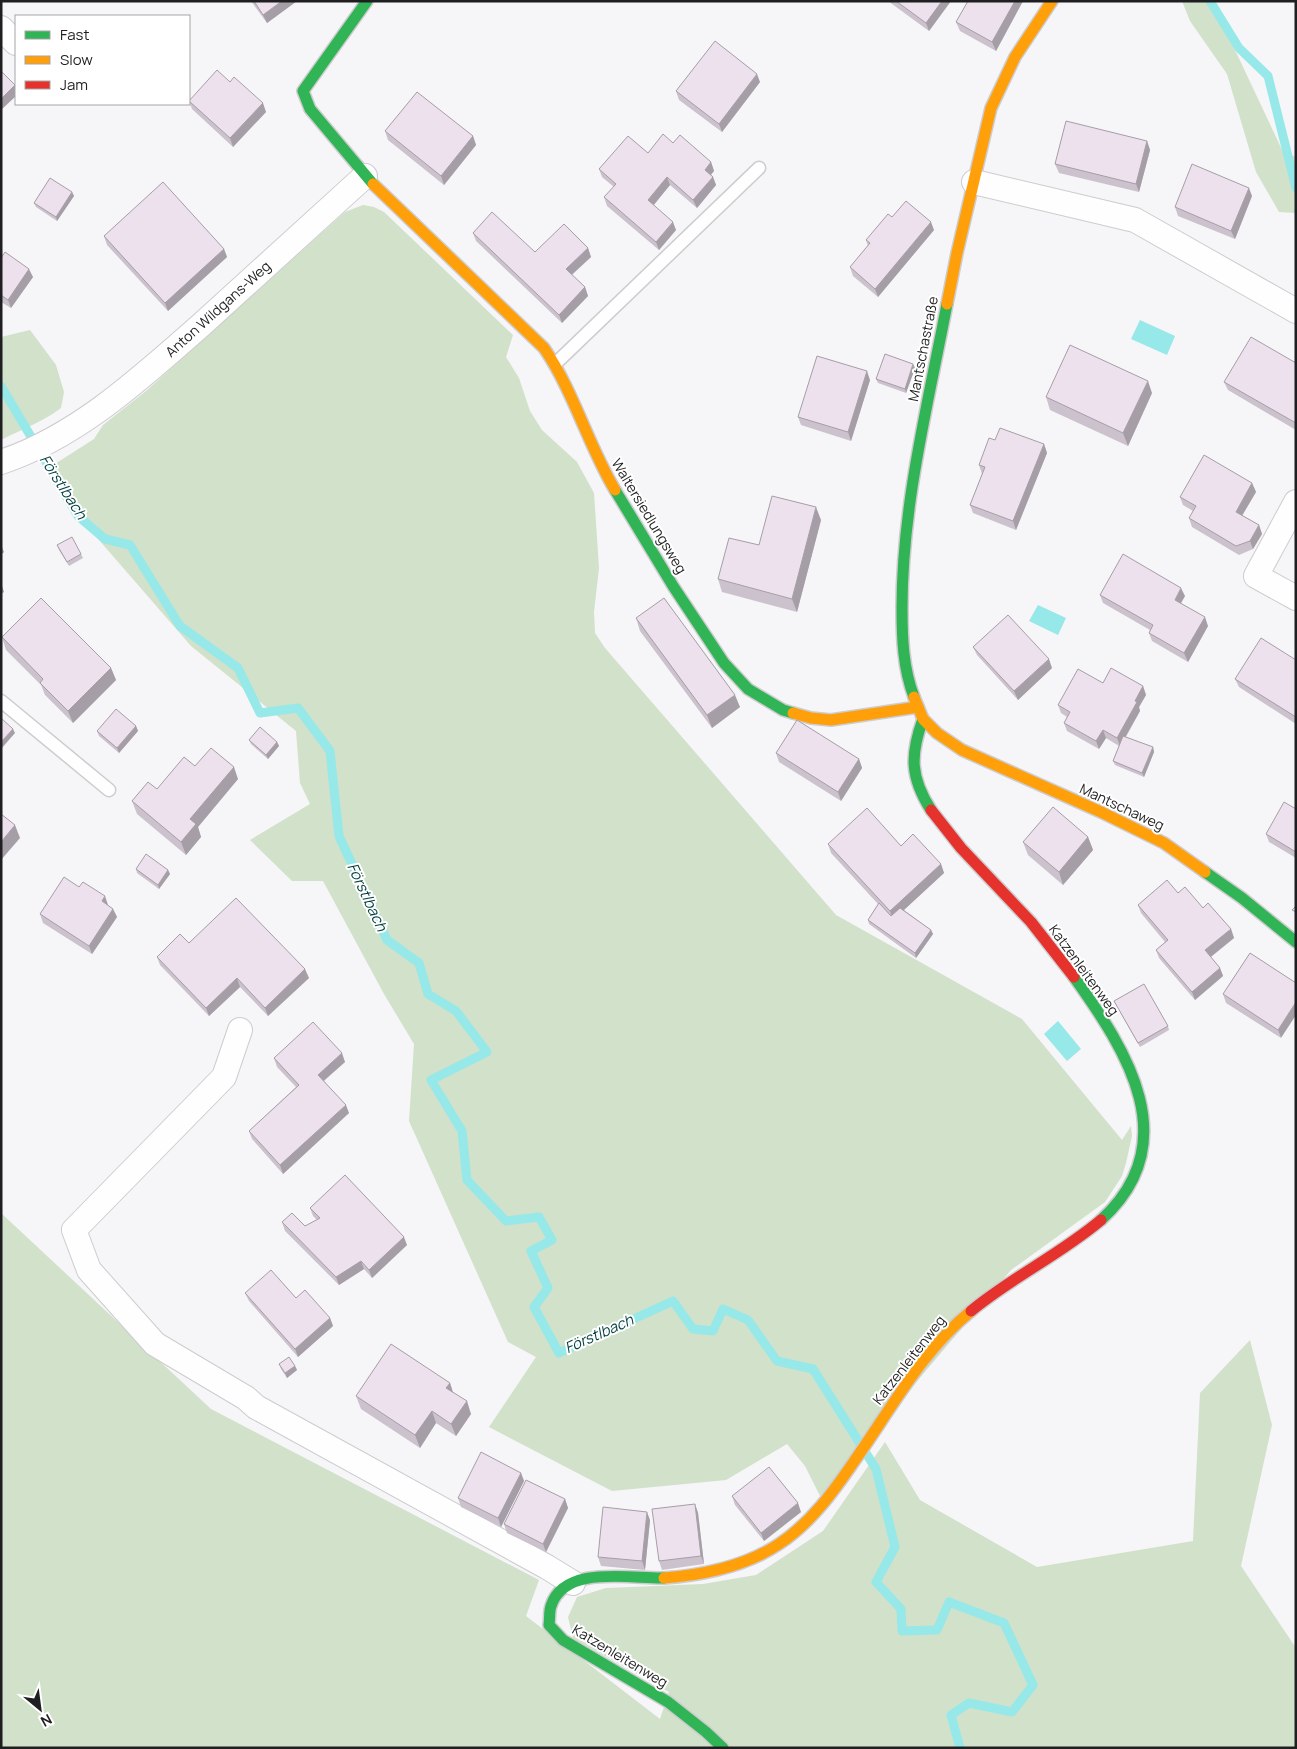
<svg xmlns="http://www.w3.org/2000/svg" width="1297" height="1749" viewBox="0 0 1297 1749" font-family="Manrope,sans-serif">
<rect width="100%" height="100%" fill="#f6f5f8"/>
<g fill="#d1e1ca">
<path d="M1182 1H1212L1283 152 1296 157V213L1279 212 1256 172 1227 74 1190 21Z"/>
<path d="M363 205 374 207 384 212 513 335 506 357 519 378 530 411 542 430 577 462 594 493 599 568 594 612 595 633 605 648 836 915 1022 1019 1122 1140 1131 1126 1132 1136 1126 1163 1122 1176 1105 1202 1011 1270 820 1496 805 1466 787 1444 726 1480 612 1491 489 1427 536 1357 508 1342 409 1121 414 1044 384 994 323 881H292L250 840 310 804 300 783 296 731 191 646 99 540 52 477 47 469 94 439 103 425 146 391 345 212Z"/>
<path d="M30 330 56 365 64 392 61 408C41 423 22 429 1 440V337Z"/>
<path d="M1 1213 211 1409 539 1580 526 1616 660 1719 669 1692 573 1638 568 1617 577 1597 606 1588 703 1584 756 1575 823 1531 885 1442 920 1500 1037 1567 1193 1541 1200 1393 1250 1340 1272 1425 1241 1566 1296 1648V1748H1Z"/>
</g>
<g fill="#96e8e9">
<path d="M1140 320 1175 336 1167 355 1131 339Z"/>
<path d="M1038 605 1066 618 1058 635 1029 621Z"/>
<path d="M1058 1021 1081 1049 1067 1061 1044 1034Z"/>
</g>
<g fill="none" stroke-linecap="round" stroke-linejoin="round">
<g stroke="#96e8e9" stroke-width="9">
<path d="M1210 1 1239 48 1268 76 1296 188"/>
<path d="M1 386 78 516 105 539 130 545 180 626 238 668 260 713 298 708 330 751 339 836 387 940 419 963 428 994 456 1011 487 1052 431 1080 462 1131 467 1180 506 1221 539 1217 552 1240 531 1251 548 1288 534 1307 559 1353 673 1301 693 1329 713 1331 723 1309 748 1320 777 1361 813 1369 876 1469 895 1547 876 1582 901 1609 902 1631 937 1630 949 1602 1004 1623 1033 1685 1012 1712 969 1703 951 1715 960 1748"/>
</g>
<defs>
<g id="lane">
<path d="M555 364 759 168"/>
<path d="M1 701 109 790"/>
</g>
<g id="street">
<path d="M1 28 16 43"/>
<path d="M974 182 1135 220 1296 311"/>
<path d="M1 462C77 437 141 378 200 326 255 276 310 226 365 176"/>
<path d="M1296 502 1256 576 1296 598"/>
<path d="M240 1030 224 1077 74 1230 89 1270 155 1344 246 1398 256 1407 547 1567 573 1583"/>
</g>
<g id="fast">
<path d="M367 1 303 91 310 109 373 184"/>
<path d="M615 490 673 586 724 663 748 689 783 710 793 713"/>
<path d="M914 697C903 668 902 638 902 608 902 505 928 404 947 304"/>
<path d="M923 719C910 755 910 777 931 810"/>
<path d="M1205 872 1242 898 1296 942"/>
<path d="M1074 977C1127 1051 1186 1143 1101 1220"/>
<path d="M664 1578C632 1579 564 1564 551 1606 549 1611 550 1619 549 1625L563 1640 668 1702 706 1732 723 1748"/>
</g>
<g id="slow">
<path d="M373 184 544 348C574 392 588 445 615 490"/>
<path d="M947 304 957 253 991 108 1015 57 1052 1"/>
<path d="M914 697 923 719 937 733 962 750 1101 812 1164 843 1205 872"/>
<path d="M793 713 811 718 831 720 918 707"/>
<path d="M664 1578C703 1575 746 1566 779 1544 811 1523 834 1491 855 1460 891 1409 922 1351 971 1311"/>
</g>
<g id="jam">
<path d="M931 810 961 848 1031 922 1074 977"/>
<path d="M971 1311C1012 1277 1061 1254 1101 1220"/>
</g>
</defs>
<use href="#lane" stroke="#cdccce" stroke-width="15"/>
<use href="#street" stroke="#cdccce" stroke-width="26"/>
<use href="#fast" stroke="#cdccce" stroke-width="14"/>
<use href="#slow" stroke="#cdccce" stroke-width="14"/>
<use href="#jam" stroke="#cdccce" stroke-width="14"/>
<use href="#lane" stroke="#fefefe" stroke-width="12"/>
<use href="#street" stroke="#fefefe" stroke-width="24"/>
<use href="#fast" stroke="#30b455" stroke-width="11"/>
<use href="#slow" stroke="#ff9f0a" stroke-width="11"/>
<use href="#jam" stroke="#e5322d" stroke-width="11"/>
</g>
<g fill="#ccc2cd">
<path d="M251 1H297L267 23Z"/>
<path d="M888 1H951L929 31Z"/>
<path d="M968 1H1023L996 51 960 31 956 22Z"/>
<path d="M230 82 266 112 233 147 192 109 189 101Z"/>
<path d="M760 82 722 132 679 100 676 91Z"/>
<path d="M385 131 473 136 476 145 444 185 388 140Z"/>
<path d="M1147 141 1150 150 1139 192 1059 173 1055 164Z"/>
<path d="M673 143 711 162 714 171 711 175 713 177 716 185 697 208 670 185 654 205 676 230 659 250 607 206 604 197 614 187 602 177 599 169 648 153Z"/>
<path d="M72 192 74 196 57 221 36 207 34 203Z"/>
<path d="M1252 196 1235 239 1178 216 1175 207Z"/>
<path d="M892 217 934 230 878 297 853 276 850 267 868 246 866 240Z"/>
<path d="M473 233 535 252 588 248 591 257 572 275 585 287 588 296 562 323 476 241Z"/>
<path d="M104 236 224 249 227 257 168 311 107 245Z"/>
<path d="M1 258 33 277 11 308 1 302Z"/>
<path d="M1296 363V430L1228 390 1224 382Z"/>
<path d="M915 368 906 393 878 383 876 379Z"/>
<path d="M870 380 851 441 801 425 798 417Z"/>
<path d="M1152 393 1128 446 1050 410 1046 397Z"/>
<path d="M995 440 1044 444 1047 453 1016 530 973 513 970 505 982 474 979 465Z"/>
<path d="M1252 483 1256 492 1242 515 1259 525 1262 534 1253 549 1239 555 1192 527 1189 518 1193 511 1183 505 1180 497Z"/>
<path d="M821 520 797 612 722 592 718 579 759 545Z"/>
<path d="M57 545 81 554 83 558 69 566 59 550Z"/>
<path d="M1100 595 1185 596 1181 603 1208 626 1188 662 1152 641 1149 633 1150 630 1103 603Z"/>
<path d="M636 618 740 707 712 728 640 631Z"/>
<path d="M2 637 111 668 116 680 73 723 45 695 41 685 6 650Z"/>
<path d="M973 647 1052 668 1018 700 977 655Z"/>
<path d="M1296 660V724L1239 687 1235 679Z"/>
<path d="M1103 683 1143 686 1146 695 1139 707 1140 711 1126 737 1153 747 1154 752 1144 777 1115 765 1113 761 1119 746 1106 738 1099 749 1067 731 1064 723 1067 717 1061 713 1058 705Z"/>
<path d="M136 726 138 731 119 753 99 736 97 731Z"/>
<path d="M249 740 277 742 279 746 268 759 251 744Z"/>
<path d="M776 753 859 759 862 768 841 801 779 762Z"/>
<path d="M195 766 238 779 198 827 201 837 186 855 137 814 132 801 157 789Z"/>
<path d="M1296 809V858L1269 842 1266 834Z"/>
<path d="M1088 837 1093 850 1063 885 1028 855 1023 842Z"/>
<path d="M828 844 901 846 941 864 944 873 904 910 931 930 933 934 916 958 869 924 868 920 878 904 831 853Z"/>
<path d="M136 869 168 870 170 874 159 889 137 873Z"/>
<path d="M1178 893 1231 929 1234 938 1211 957 1220 968 1223 976 1195 1000 1159 958 1156 950 1165 942 1141 913 1138 905Z"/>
<path d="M108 905 113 909 117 917 92 954 43 923 40 914Z"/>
<path d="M1250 953 1281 1038 1226 1003 1223 994Z"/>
<path d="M157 957 309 978 268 1016 240 987 209 1016 160 965Z"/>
<path d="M1114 1001 1168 1026 1169 1030 1140 1047 1116 1005Z"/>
<path d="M274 1058 345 1062 324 1081 349 1113 283 1174 252 1139 249 1131 296 1087 277 1067Z"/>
<path d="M310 1208 407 1245 372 1278 364 1269 339 1285 285 1231 282 1222 305 1226 317 1220 313 1216Z"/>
<path d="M245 1293 296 1298 330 1318 333 1326 298 1357 249 1301Z"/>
<path d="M279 1364 295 1366 297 1370 287 1378 281 1369Z"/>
<path d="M450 1383 453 1392 471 1414 456 1436 436 1423 420 1448 361 1409 356 1396Z"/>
<path d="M521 1473 524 1481 501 1527 461 1507 458 1498Z"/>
<path d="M732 1496 801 1512 764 1541 735 1505Z"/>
<path d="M565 1499 568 1508 546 1552 507 1533 504 1524Z"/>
<path d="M695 1504 698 1513 704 1564 662 1570 659 1561Z"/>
<path d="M650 1520 645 1570 601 1566 598 1557Z"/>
</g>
<g fill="#a69ea7">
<path d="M282 1H297L267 23 263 15Z"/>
<path d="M942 1H951L929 31 926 23Z"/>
<path d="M1015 1H1023L996 51 992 42Z"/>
<path d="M757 74 760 82 722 132 719 124Z"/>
<path d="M15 85 16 88V96L1 110V99Z"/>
<path d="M263 103 266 112 233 147 230 138Z"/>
<path d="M473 136 476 145 444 185 441 176Z"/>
<path d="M1147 141 1150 150 1139 192 1136 184Z"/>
<path d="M711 162 714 171 708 178 705 170Z"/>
<path d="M667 177 670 185 651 208 648 200Z"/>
<path d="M713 177 716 185 697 208 693 200Z"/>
<path d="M1249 188 1252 196 1235 239 1231 231Z"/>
<path d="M72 192 74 196 57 221 56 217Z"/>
<path d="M673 222 676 230 659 250 656 242Z"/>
<path d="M931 222 934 230 878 297 875 289Z"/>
<path d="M588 248 591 257 569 277 566 269Z"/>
<path d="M224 249 227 257 168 311 165 303Z"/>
<path d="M29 269 33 277 11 308 8 300Z"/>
<path d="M585 287 588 296 562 323 559 315Z"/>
<path d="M913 364 915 368 906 393 905 389Z"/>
<path d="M867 371 870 380 851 441 848 432Z"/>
<path d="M1148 381 1152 393 1128 446 1123 433Z"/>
<path d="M1044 444 1047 453 1016 530 1013 521Z"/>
<path d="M1252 483 1256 492 1239 521 1236 512Z"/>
<path d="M816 507 821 520 797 612 792 599Z"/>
<path d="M1259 525 1262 534 1253 549 1250 541Z"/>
<path d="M1 545 4 552 1 555Z"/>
<path d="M1 583 4 592 1 594Z"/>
<path d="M1181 588 1185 596 1178 608 1175 600Z"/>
<path d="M1205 617 1208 626 1188 662 1184 653Z"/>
<path d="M1049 659 1052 668 1018 700 1014 691Z"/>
<path d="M111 668 116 680 73 723 68 711Z"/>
<path d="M1143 686 1146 695 1139 707 1140 711 1120 746 1117 738 1135 701Z"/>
<path d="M735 695 740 707 712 728 707 715Z"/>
<path d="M136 726 138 731 119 753 117 748Z"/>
<path d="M13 729 15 733 1 749V742Z"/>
<path d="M1103 730 1106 738 1099 749 1096 741Z"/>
<path d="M277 742 279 746 268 759 266 755Z"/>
<path d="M1153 747 1154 752 1144 777 1142 773Z"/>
<path d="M859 759 862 768 841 801 838 792Z"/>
<path d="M234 767 238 779 198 827 201 837 186 855 181 842 190 819Z"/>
<path d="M15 825 20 838 1 860V842Z"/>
<path d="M1088 837 1093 850 1063 885 1059 872Z"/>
<path d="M941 864 944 873 893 920 890 911Z"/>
<path d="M168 870 170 874 159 889 158 885Z"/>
<path d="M105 896 108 905 105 910 102 901Z"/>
<path d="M113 909 117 917 92 954 89 946Z"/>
<path d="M1231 929 1234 938 1208 959 1205 950Z"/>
<path d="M931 930 933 934 916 958 915 953Z"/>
<path d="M1220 968 1223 976 1195 1000 1192 992Z"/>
<path d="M305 969 309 978 268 1016 265 1008Z"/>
<path d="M237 978 240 987 209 1016 206 1008Z"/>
<path d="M1296 1002V1015L1281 1038 1278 1030Z"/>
<path d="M342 1053 345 1062 321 1083 318 1075Z"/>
<path d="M346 1105 349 1113 283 1174 280 1165Z"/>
<path d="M404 1237 407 1245 372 1278 369 1270Z"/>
<path d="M361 1261 364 1269 339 1285 336 1277Z"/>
<path d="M330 1318 333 1326 298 1357 295 1349Z"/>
<path d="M295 1366 297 1370 287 1378 285 1373Z"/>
<path d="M450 1383 454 1396 446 1388Z"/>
<path d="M467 1401 471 1414 456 1436 451 1424Z"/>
<path d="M432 1411 436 1423 420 1448 415 1435Z"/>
<path d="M521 1473 524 1481 501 1527 498 1518Z"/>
<path d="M565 1499 568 1508 546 1552 543 1544Z"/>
<path d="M798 1503 801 1512 764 1541 761 1533Z"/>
<path d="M695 1504 698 1513 704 1564 701 1556Z"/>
<path d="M647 1512 650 1520 645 1570 642 1561Z"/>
</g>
<g fill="#ede1ee" stroke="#a69ea7">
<path d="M254 1H282L263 15Z"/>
<path d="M896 1H942L926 23Z"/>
<path d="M968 1H1015L992 42 956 22Z"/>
<path d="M715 41 757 74 719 124 676 91Z"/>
<path d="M217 70 230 82 234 77 263 103 230 138 189 101Z"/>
<path d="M1 71 15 85 1 99Z"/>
<path d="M417 92 473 136 441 176 385 131Z"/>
<path d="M1066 121 1147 141 1136 184 1055 164Z"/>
<path d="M663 134 673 143 680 135 711 162 705 170 713 177 693 200 667 177 648 200 673 222 656 242 604 197 616 184 599 169 628 136 648 153Z"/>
<path d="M1192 164 1249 188 1231 231 1175 207Z"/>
<path d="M50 178 72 192 56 217 34 203Z"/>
<path d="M163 182 224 249 165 303 104 236Z"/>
<path d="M906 201 931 222 875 289 850 267 870 243 866 240 888 214 892 217Z"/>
<path d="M492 212 535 252 564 224 588 248 566 269 585 287 559 315 473 233Z"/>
<path d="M5 252 29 269 8 300 1 295V258Z"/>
<path d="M1251 337 1296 363V423L1224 382Z"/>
<path d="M1070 345 1148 381 1123 433 1046 397Z"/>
<path d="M885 354 913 364 905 389 876 379Z"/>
<path d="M817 356 867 371 848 432 798 417Z"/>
<path d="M1000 428 1044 444 1013 521 970 505 985 467 979 465 989 438 995 440Z"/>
<path d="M1204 455 1252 483 1236 512 1259 525 1250 541 1236 546 1189 518 1196 506 1180 497Z"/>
<path d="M772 496 816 507 792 599 718 579 729 538 759 545Z"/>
<path d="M72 537 81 554 67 562 57 545Z"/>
<path d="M1123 554 1181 588 1175 600 1205 617 1184 653 1149 633 1153 625 1100 595Z"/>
<path d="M41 598 111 668 68 711 40 683 43 679 2 637Z"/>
<path d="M664 598 735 695 707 715 636 618Z"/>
<path d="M1008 615 1049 659 1014 691 973 647Z"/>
<path d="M1261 638 1296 660V717L1235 679Z"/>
<path d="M1111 668 1143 686 1135 701 1137 702 1117 738 1103 730 1096 741 1064 723 1070 712 1058 705 1078 669 1103 683Z"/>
<path d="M116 709 136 726 117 748 97 731Z"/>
<path d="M1 718 13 729 1 742Z"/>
<path d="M797 720 859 759 838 792 776 753Z"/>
<path d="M260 727 277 742 266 755 249 740Z"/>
<path d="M1123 736 1153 747 1142 773 1113 761Z"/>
<path d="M211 748 234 767 190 819 196 824 181 842 132 801 148 782 157 789 184 757 195 766Z"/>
<path d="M1284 802 1296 809V852L1266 834Z"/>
<path d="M1053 807 1088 837 1059 872 1023 842Z"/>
<path d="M867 808 901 846 913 834 941 864 890 911 828 844Z"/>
<path d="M1 814 15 825 1 842Z"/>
<path d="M146 854 168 870 158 885 136 869Z"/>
<path d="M64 877 79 887 83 882 105 896 102 901 113 909 89 946 40 914Z"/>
<path d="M1167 880 1178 893 1185 887 1203 908 1208 903 1231 929 1205 950 1220 968 1192 992 1156 950 1168 940 1138 905Z"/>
<path d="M236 898 305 969 265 1008 237 978 206 1008 157 957 180 934 189 943Z"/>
<path d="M879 903 891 916 900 908 931 930 915 953 868 920Z"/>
<path d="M1296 906V912L1292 910Z"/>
<path d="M1250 953 1296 983V1002L1278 1030 1223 994Z"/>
<path d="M1144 984 1168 1026 1138 1043 1114 1001Z"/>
<path d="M313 1022 342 1053 318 1075 346 1105 280 1165 249 1131 299 1085 274 1058Z"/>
<path d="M345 1175 404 1237 369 1270 361 1261 336 1277 282 1222 292 1213 305 1226 320 1218 310 1208Z"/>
<path d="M271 1270 296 1298 305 1290 330 1318 295 1349 245 1293Z"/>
<path d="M391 1344 450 1383 446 1388 467 1401 451 1424 432 1411 415 1435 356 1396Z"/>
<path d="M289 1357 295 1366 285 1373 279 1364Z"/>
<path d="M481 1452 521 1473 498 1518 458 1498Z"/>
<path d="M769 1467 798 1503 761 1533 732 1496Z"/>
<path d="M526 1480 565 1499 543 1544 504 1524Z"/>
<path d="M695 1504 701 1556 659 1561 652 1509Z"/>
<path d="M603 1507 647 1512 642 1561 598 1557Z"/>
</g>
<g text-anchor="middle" stroke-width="4" stroke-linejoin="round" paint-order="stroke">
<g font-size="14" fill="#1f1e20" stroke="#fff">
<text transform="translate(218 309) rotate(-42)" y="5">Anton Wildgans-Weg</text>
<text transform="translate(923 349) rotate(-79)" y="5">Mantschastraße</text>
<text transform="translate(649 516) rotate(59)" y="5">Waltersiedlungsweg</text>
<text transform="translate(1122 807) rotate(25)" y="5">Mantschaweg</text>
<text transform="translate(1084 970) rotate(54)" y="5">Katzenleitenweg</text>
<text transform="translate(909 1360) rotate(-52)" y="5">Katzenleitenweg</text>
<text transform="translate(620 1656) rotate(31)" y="5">Katzenleitenweg</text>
</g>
<g font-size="15" font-style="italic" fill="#053f3f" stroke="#fff">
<text transform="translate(63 487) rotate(57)" y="5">Förstlbach</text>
<text transform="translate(367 897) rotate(65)" y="5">Förstlbach</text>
<text transform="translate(599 1334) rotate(-24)" y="5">Förstlbach</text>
</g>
</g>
<rect width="1297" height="1749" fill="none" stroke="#1f1e20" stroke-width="5"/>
<rect x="15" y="15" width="175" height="90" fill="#ffffff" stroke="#a5a5a6"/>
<rect x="25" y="31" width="25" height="8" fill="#30b455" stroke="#a5a5a6"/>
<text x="60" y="40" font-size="15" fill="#1f1e20">Fast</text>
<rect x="25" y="56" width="25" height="8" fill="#ff9f0a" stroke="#a5a5a6"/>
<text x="60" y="65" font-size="15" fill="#1f1e20">Slow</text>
<rect x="25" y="81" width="25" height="8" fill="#e5322d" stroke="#a5a5a6"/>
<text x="60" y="90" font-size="15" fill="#1f1e20">Jam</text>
<g transform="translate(40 1709) rotate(151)" stroke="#ffffff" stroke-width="4" paint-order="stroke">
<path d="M0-4L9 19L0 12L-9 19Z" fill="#1f1e20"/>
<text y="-8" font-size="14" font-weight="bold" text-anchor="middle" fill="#1f1e20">N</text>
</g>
</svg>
